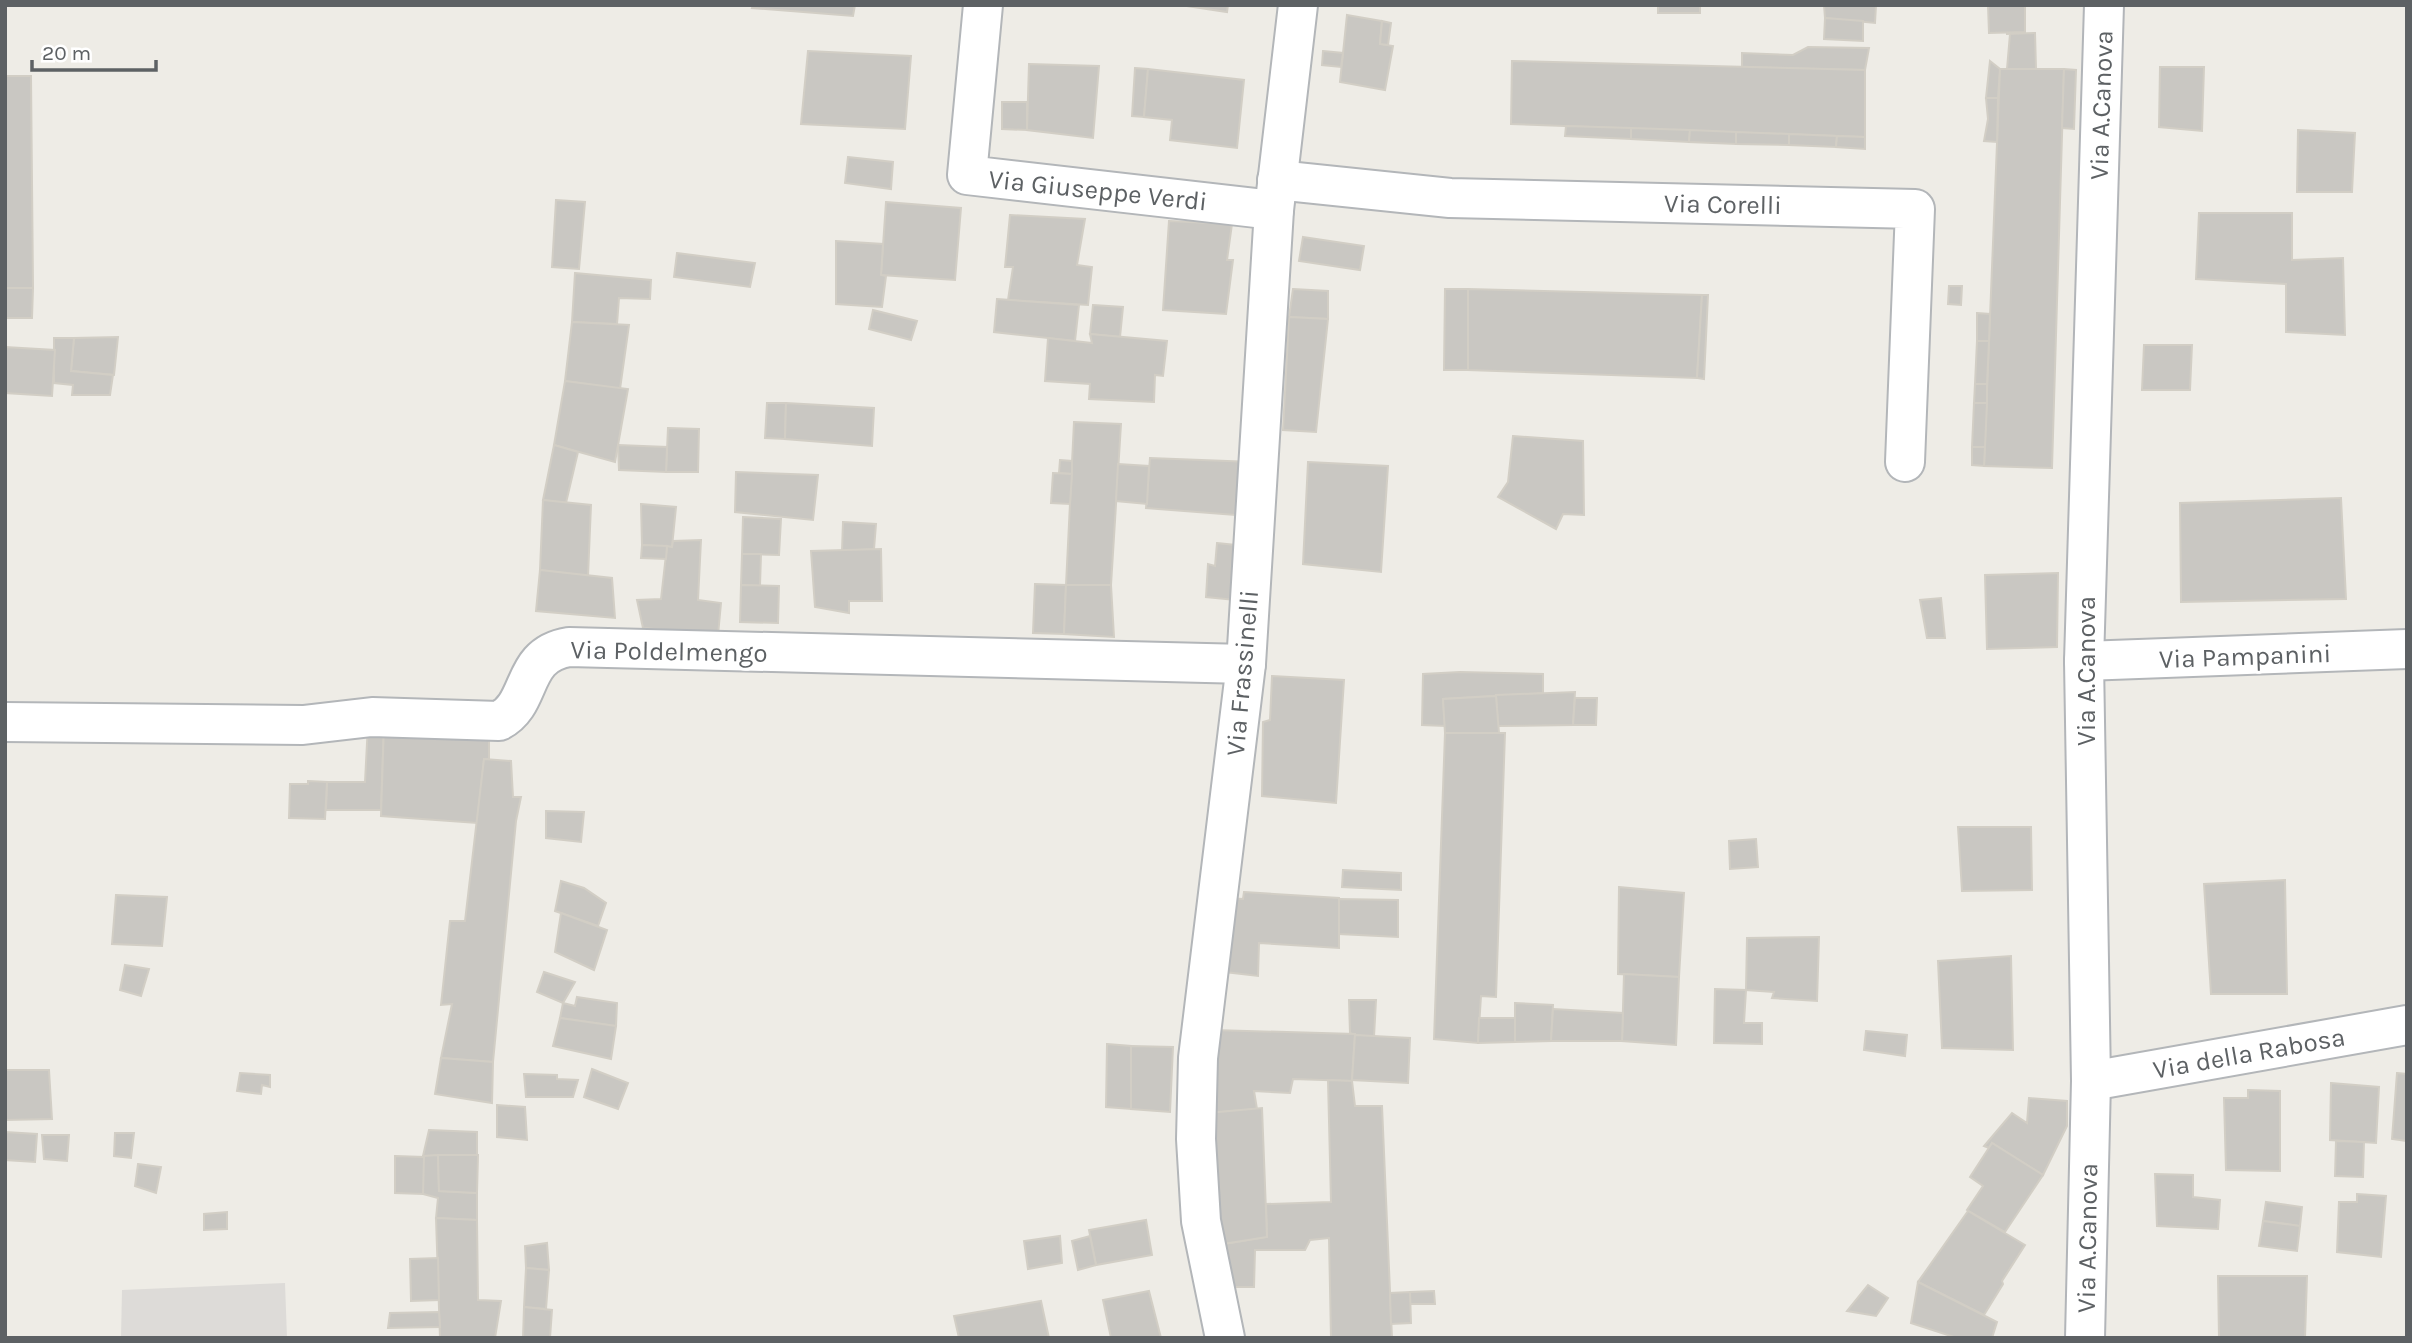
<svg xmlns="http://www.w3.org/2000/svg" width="2412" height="1343" viewBox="0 0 2412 1343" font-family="Karla,sans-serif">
<rect width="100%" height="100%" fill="#eeece6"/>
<path fill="#dddbd8" d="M285 1283 287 1338H121L122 1290Z"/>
<g fill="#c9c7c2" stroke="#d2cec5" stroke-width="2">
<path d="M753 5H855L853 16 752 8Z"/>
<path d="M1180 5H1228L1227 12Z"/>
<rect x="1658" y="5" width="42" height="8"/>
<path d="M1824 5H1876L1875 23 1825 18Z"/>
<path d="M1988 5H2025V32L1989 33Z"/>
<path d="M1347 15 1382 21 1380 44 1393 46 1385 90 1340 82Z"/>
<path d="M1825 18 1863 21V41L1824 39Z"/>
<path d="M1382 21 1391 23 1388 45 1380 44Z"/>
<path d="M2035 33 2036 69H2007L2010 34H2006Z"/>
<path d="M1808 47 1869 48 1865 70 1742 67V53L1793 55Z"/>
<path d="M808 51 911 56 905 129 801 124Z"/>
<path d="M1323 51 1343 53 1341 67 1322 65Z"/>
<path d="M1512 61 1865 70V137L1511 124Z"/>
<path d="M1990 61 2000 69 1998 98H1986Z"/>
<path d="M1029 64 1099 66 1093 138 1027 130Z"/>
<path d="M2160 67H2204L2202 131 2159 127Z"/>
<path d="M1135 68 1148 69 1144 117 1132 116Z"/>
<path d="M1148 69 1244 80 1237 148 1170 140 1172 120 1144 117Z"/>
<path d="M2000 69H2064L2052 468 1984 466Z"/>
<path d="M2064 69 2076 70 2074 129 2062 128Z"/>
<path d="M5 76H31L33 288H5Z"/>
<path d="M1986 98H1998L1997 142 1984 141 1988 119Z"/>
<path d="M1002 102H1027V130L1002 129Z"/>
<path d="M1566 126 1631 128V139L1565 136Z"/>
<path d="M1631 128 1690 130 1689 142 1631 139Z"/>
<path d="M1690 130 1736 132V144L1689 142Z"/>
<path d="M2298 130 2355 133 2352 192H2297Z"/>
<path d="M1736 132 1789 134V145L1736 144Z"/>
<path d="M1789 134 1837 136 1836 147 1789 145Z"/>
<path d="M1837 136 1865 137V149L1836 147Z"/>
<path d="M848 157 893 162 891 189 845 183Z"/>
<path d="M556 200 585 202 579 269 552 267Z"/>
<path d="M886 202 961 208 955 280 881 275Z"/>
<path d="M2199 213H2292V260L2343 258 2345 335 2286 332V284L2196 279Z"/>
<path d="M1010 215 1085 219 1077 265 1092 267 1088 305 1008 300 1013 267H1005Z"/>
<path d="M1169 221 1232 224 1227 260H1233L1226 314 1163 310Z"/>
<path d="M1303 237 1364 246 1360 270 1299 261Z"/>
<path d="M836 241 883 244 881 275 886 276 882 307 836 304Z"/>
<path d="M677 253 755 263 750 287 674 277Z"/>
<path d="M575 273 651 280 650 299 619 298 617 324 572 322Z"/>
<path d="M1949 286H1962L1961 305 1948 304Z"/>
<path d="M5 288H33L32 318H5Z"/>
<path d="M1293 289 1328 291V319L1289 317Z"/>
<path d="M1445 289H1468V370H1444Z"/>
<path d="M1468 289 1702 295 1697 378 1468 370Z"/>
<path d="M1702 295H1708L1704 379 1697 378Z"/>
<path d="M997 299 1079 305 1075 341 994 332Z"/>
<path d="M1093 305 1123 307 1120 337 1090 334Z"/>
<path d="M873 310 917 321 911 340 869 329Z"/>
<path d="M1977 313 1990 314 1989 341H1977Z"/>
<path d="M1289 317 1328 319 1316 432 1283 430Z"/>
<path d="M572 322 629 325 620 389 565 381Z"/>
<path d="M1090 334 1167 341 1163 376 1155 375 1154 402 1089 399 1090 384 1045 381 1048 338 1092 343Z"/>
<path d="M118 337 114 375 71 371 74 338Z"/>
<path d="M54 338H74L71 371 113 375 110 395H72L73 385 54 383Z"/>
<path d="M1977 341H1989L1987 384H1975Z"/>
<path d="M2144 345H2192L2190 390H2142Z"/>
<path d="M5 347 55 350 52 396 5 393Z"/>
<path d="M565 381 628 389 615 462 554 445Z"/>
<path d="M1975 384H1987V403H1974Z"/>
<path d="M767 403H786L785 439 765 438Z"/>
<path d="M786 403 874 408 872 446 785 439Z"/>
<path d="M1974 403H1987L1985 447H1972Z"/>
<path d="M1074 422 1121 424 1111 585H1066Z"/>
<path d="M668 428 699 429 698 472H666Z"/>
<path d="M1513 436 1583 441 1584 515 1563 514 1556 529 1498 497 1508 482Z"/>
<path d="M554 445 578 452 566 503 543 500Z"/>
<path d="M618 445 667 447 666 472 619 470Z"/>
<path d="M1972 447H1985L1984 466 1972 465Z"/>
<path d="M1150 458 1252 462 1248 516 1146 508Z"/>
<path d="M1060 460 1072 461V474L1059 473Z"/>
<path d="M1308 462 1388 466 1381 572 1303 564Z"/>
<path d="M1118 464 1149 466 1147 504 1116 501Z"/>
<path d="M736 472 818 475 813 520 735 512Z"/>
<path d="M1053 473 1072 474 1070 504 1051 503Z"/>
<path d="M2341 498 2346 599 2181 602 2180 503Z"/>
<path d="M543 500 591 505 588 576 540 570Z"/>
<path d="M641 504 676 507 672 547 642 545Z"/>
<path d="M743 517 781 519 779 555 742 554Z"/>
<path d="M843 522 876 524 874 549 842 551Z"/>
<path d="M701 540 698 600 721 603 718 635 643 628 637 600 661 599 667 546 672 547 673 541Z"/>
<path d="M1217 543 1245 546 1235 600 1206 597 1208 564 1215 566Z"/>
<path d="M642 545 667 546 666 559 641 558Z"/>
<path d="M881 549 882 601H849V613L815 607 811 551Z"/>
<path d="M742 554H761L760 586 741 585Z"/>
<path d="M540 570 612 578 615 618 536 611Z"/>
<path d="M2058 573 2057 647 1987 649 1985 575Z"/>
<path d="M1035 584 1066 585 1064 634 1033 633Z"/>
<path d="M741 585 779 586 778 623 740 622Z"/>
<path d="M1066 585H1111L1114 637 1064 634Z"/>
<path d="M1941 598 1945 638H1927L1920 600Z"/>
<path d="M1460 672 1543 674V693L1443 699 1445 726 1422 725 1423 674Z"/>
<path d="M1272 676 1344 680 1336 803 1262 796 1263 722 1270 720Z"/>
<path d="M1575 692 1573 725 1498 726 1496 695Z"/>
<path d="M1496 696 1499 733H1445L1443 699Z"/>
<path d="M1575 698H1597L1596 725H1573Z"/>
<path d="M368 724H384L381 810H326L327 782H365Z"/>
<path d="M384 724 489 728V759H484L477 823 381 816Z"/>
<path d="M1445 733H1505L1496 997 1481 996 1478 1043 1434 1039Z"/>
<path d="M484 759 511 761 513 797H521L516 821 493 1062 441 1058 452 1004 441 1005 450 921H465Z"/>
<path d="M308 781 327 782 325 819 289 818 290 784H308Z"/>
<path d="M546 811 584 812 581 842 546 838Z"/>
<path d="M1958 827H2031L2032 890 1962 891Z"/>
<path d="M1756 839 1758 867 1730 869 1729 841Z"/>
<path d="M1343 870 1401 873V890L1342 887Z"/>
<path d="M2285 880 2287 994H2211L2204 884Z"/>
<path d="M561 881 584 888 606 903 598 926 555 911Z"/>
<path d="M1619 887 1684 893 1679 977 1618 974Z"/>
<path d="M1244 892 1339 898V948L1259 943 1258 976 1225 972 1228 898 1243 899Z"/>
<path d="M116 895 167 897 162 946 112 944Z"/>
<path d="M1339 899 1398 900V937L1339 934Z"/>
<path d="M561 913 607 930 594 970 555 952Z"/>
<path d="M1819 937 1817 1001 1772 998 1774 992 1746 990 1747 938Z"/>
<path d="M2011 956 2013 1050 1942 1048 1938 961Z"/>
<path d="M125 965 149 969 141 996 120 990Z"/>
<path d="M544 972 575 982 563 1003 537 992Z"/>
<path d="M1624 974 1679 977 1676 1045 1622 1041Z"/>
<path d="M1715 989 1746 990 1744 1023H1762V1044L1714 1043Z"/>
<path d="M577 997 617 1003 616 1026 560 1018 563 1003 575 1006Z"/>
<path d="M1349 1000H1376L1374 1037 1355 1035 1350 1033Z"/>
<path d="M1515 1003 1553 1005 1551 1041 1515 1042Z"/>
<path d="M1553 1009 1623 1013 1622 1041H1551Z"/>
<path d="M560 1018 616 1026 611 1059 553 1046Z"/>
<path d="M1479 1018H1515V1042L1478 1043Z"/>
<path d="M1213 1030 1355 1034 1352 1081 1293 1079 1290 1093 1254 1091 1257 1109 1208 1113Z"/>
<path d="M1866 1031 1907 1035 1905 1056 1864 1050Z"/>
<path d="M1355 1035 1410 1038 1408 1083 1352 1080Z"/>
<path d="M1107 1044 1131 1046V1109L1106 1107Z"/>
<path d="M1131 1046 1173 1047 1170 1112 1131 1109Z"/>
<path d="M441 1058 493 1062 492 1103 435 1094Z"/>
<path d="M592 1069 628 1083 618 1109 584 1097Z"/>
<path d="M5 1070H49L52 1119 5 1120Z"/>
<path d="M240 1073 270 1075V1087L262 1085 261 1094 237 1091Z"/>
<path d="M2397 1073 2407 1074V1141L2392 1139Z"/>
<path d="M524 1074 557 1075V1079L578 1080 573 1097H526Z"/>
<path d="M1328 1080 1352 1081 1355 1106H1382L1392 1338H1331L1329 1238 1310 1240 1305 1250H1255L1254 1287H1230L1223 1244 1267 1237 1266 1204 1331 1202Z"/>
<path d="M2331 1083 2379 1087 2376 1143 2330 1140Z"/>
<path d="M2248 1090 2280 1091V1171L2226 1170 2224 1098H2248Z"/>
<path d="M2029 1098 2067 1101V1126L2043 1175 1992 1143 1989 1148 1984 1146 2012 1113 2027 1123Z"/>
<path d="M497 1105 525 1107 527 1140 497 1137Z"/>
<path d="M1262 1108 1267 1237 1223 1244 1208 1113Z"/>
<path d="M429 1130 477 1132V1155L423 1156Z"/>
<path d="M5 1132 37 1134 35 1162 5 1160Z"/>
<path d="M115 1133H134L131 1158 114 1156Z"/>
<path d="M42 1135H69L67 1161 44 1159Z"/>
<path d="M2336 1141 2364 1142 2363 1177 2335 1176Z"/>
<path d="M1992 1143 2043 1175 2005 1232 1967 1210 1983 1186 1970 1177Z"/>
<path d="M438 1155 439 1191 477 1193V1220L436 1218 438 1198 423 1194V1156Z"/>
<path d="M438 1155H478L477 1193 439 1191Z"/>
<path d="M395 1156 424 1157 423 1194 395 1193Z"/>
<path d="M138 1164 161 1167 156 1193 135 1186Z"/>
<path d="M2155 1174 2193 1175V1197L2220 1200 2218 1229 2157 1226Z"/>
<path d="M2357 1194 2386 1196 2381 1257 2337 1252 2339 1202H2357Z"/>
<path d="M2266 1202 2302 1207 2300 1226 2263 1221Z"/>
<path d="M1968 1211 2025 1245 2002 1281 2003 1284 1984 1315 1918 1282Z"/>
<path d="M227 1212V1229L204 1230V1214Z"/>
<path d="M436 1218 477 1220 478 1300 501 1301 495 1338H440Z"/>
<path d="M1146 1220 1152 1255 1096 1265 1089 1230Z"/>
<path d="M2263 1221 2300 1226 2297 1251 2259 1246Z"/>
<path d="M1060 1236 1062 1263 1028 1269 1024 1241Z"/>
<path d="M1090 1236 1096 1265 1078 1270 1072 1241Z"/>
<path d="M547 1243 549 1270 526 1268 525 1246Z"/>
<path d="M438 1258 439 1300 411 1301 410 1259Z"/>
<path d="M526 1268 549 1270 546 1309 524 1307Z"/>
<path d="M2218 1276H2307L2305 1338H2219Z"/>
<path d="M1918 1282 1997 1322 1992 1338H1957L1911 1323Z"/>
<path d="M1868 1285 1888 1298 1876 1316 1847 1311Z"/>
<path d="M1149 1291 1161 1338H1111L1103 1300Z"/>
<path d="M1434 1291 1435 1304H1410V1292Z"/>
<path d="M1410 1292 1411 1323 1391 1324 1390 1293Z"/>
<path d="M1041 1301 1049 1338H959L954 1316Z"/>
<path d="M524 1307 552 1310 550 1338H523Z"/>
<path d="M439 1312 440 1327 388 1328 390 1313Z"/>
</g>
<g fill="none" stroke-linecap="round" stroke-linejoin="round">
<defs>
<g id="street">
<path d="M983 5 967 175 1274 210"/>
<path d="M1277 180 1450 198 1915 209 1905 462"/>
<path d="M2084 661 2407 649"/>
<path d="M5 722 303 725 372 717 499 721C534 703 519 655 569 647L1246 664"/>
<path d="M2091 1081 2407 1025"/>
<path d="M1225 1338 1201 1221 1196 1139 1198 1058 1246 664 1274 210 1298 5"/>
</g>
<path id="secondary" d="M2085 1338 2091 1081 2084 661 2104 5"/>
</defs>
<use href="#street" stroke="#b3b6b9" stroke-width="42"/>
<use href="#secondary" stroke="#b2b5b9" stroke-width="42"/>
<use href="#street" stroke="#fff" stroke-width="38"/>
<use href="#secondary" stroke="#fff" stroke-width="38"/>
</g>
<g text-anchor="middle" stroke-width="6" stroke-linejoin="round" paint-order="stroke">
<g font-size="26" fill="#5d6164" stroke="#fff">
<text transform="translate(2101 105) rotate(-88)" y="9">Via A.Canova</text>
<text transform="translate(1098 190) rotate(6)" y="9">Via Giuseppe Verdi</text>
<text transform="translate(1723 204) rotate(1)" y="9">Via Corelli</text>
<text transform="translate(669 651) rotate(1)" y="9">Via Poldelmengo</text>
<text transform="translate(2245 656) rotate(-2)" y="9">Via Pampanini</text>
<text transform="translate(2086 671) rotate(-90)" y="9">Via A.Canova</text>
<text transform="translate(1242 673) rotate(-85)" y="9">Via Frassinelli</text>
<text transform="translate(2249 1053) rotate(-10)" y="9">Via della Rabosa</text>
<text transform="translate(2087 1238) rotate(-89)" y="9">Via A.Canova</text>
</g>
</g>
<rect width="2412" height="1343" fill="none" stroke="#5d6164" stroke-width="14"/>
<path d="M32 60v10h124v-10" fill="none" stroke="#5d6164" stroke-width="3.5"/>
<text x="42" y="60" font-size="21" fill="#5d6164" stroke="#ffffff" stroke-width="5" paint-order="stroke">20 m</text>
</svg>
